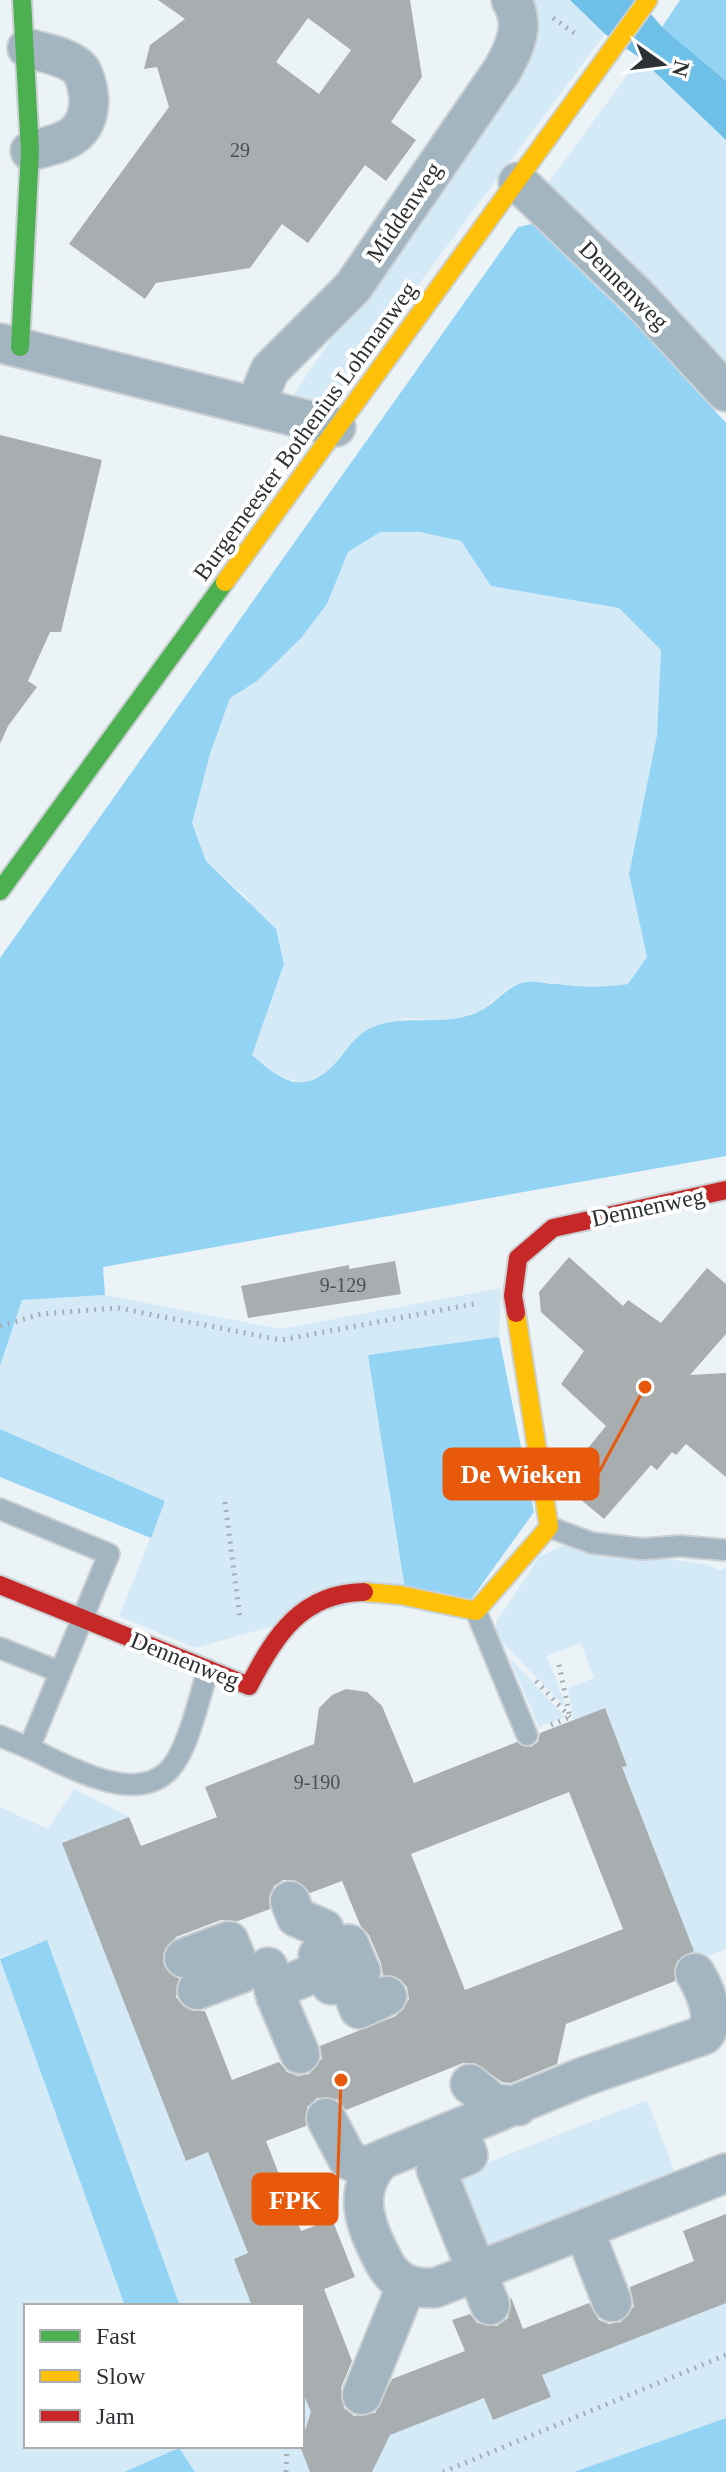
<svg xmlns="http://www.w3.org/2000/svg" width="726" height="2472" viewBox="0 0 726 2472" font-family="Georgia,serif">
<rect width="100%" height="100%" fill="#ecf3f7"/>
<g fill="#d5eaf7">
<path d="M524 0H570L605 34 331 402 291 398 525 55Z"/>
<path d="M640 58 726 140V364L648 281 548 183Z"/>
<path d="M380 532H420L461 541 491 586 619 608 661 650 657 735 629 874 647 957 628 984 601 988 528 981 507 989 481 1011 447 1021 404 1018 346 1049 327 1075 301 1083 275 1074 252 1055 284 964 247 898 206 861 191 823 210 754 230 698 257 681 327 604 348 552Z"/>
<path d="M501 1288 499 1337 405 1589 195 1648 119 1616 165 1501 0 1429V1366L22 1300 105 1295 280 1329Z"/>
<path d="M563 1546 705 1564 720 1570 726 1568V1949L697 1960 622 1767 626 1766 605 1708 574 1720 568 1688 594 1678 581 1643 547 1656 566 1708 497 1637 496 1622 540 1556Z"/>
<path d="M509 1657 565 1717 539 1727Z"/>
<path d="M74 1789 129 1817 92 1849 286 2306H180L47 1940 0 1958V1807L48 1829Z"/>
<path d="M0 1959 125 2306H26V2446H302V2343L343 2440 726 2293V2418L574 2472H195L179 2449 124 2472H0Z"/>
<path d="M647 2100 676 2175 490 2260 451 2177Z"/>
</g>
<g fill="#93d3f4" fill-rule="evenodd">
<path d="M680 0H726V81L662 27Z"/>
<path d="M532 224 635 324 726 423V1156L103 1267 105 1295 22 1300 0 1366V958L518 227ZM380 532H420L461 541 491 586 619 608 661 650 657 735 629 874 647 957 628 984C603 988 581 987 556 984 546 984 534 980 526 982 506 986 497 1003 480 1011 446 1028 408 1013 373 1027 344 1039 338 1077 304 1082 285 1085 265 1066 252 1055L284 964 276 929 206 861 192 823 210 754 230 698 257 681 301 638 327 604 348 552Z"/>
<path d="M499 1337 534 1512 467 1605 405 1589 368 1355Z"/>
<path d="M0 1429 165 1501 151 1538 0 1477Z"/>
<path d="M47 1940 180 2306H125L0 1959Z"/>
<path d="M726 2418V2472H574Z"/>
<path d="M179 2448 195 2472H124Z"/>
</g>
<path fill="#6fc0e9" d="M570 0H639L662 27 726 81V140L640 58 605 34Z"/>
<g fill="#a8adb0" fill-rule="evenodd">
<path d="M158 0H410L422 77 391 122 416 140 386 181 365 165 308 243 282 224 250 268 156 283 145 299 69 244 169 107 157 67 144 69 150 45 185 19ZM308 18 351 50 319 94 276 62Z"/>
<path d="M0 435 102 460 61 632H50L28 681 37 687 8 726 0 744Z"/>
<path d="M569 1257 623 1306 628 1300 661 1323 707 1268 726 1284V1334L690 1375 726 1373V1477L686 1444 676 1455 672 1452 657 1470 651 1465 604 1519 568 1489 566 1475 606 1426 561 1384 584 1351 541 1312 539 1292Z"/>
<path d="M395 1261 401 1294 248 1318 241 1286 349 1265V1269Z"/>
<path d="M346 1689 367 1692 382 1706 414 1783 517 1742 531 1747 538 1742 540 1733 605 1708 627 1766 622 1767 694 1951 677 1961 675 1981 566 2024 557 2064 511 2083 502 2082 474 2063H463L346 2110 337 2099 317 2098 307 2107 306 2126 266 2141 301 2231 332 2219 355 2277 324 2289 352 2361 341 2388 344 2408 354 2416 375 2413 392 2379 465 2351 452 2320 470 2314 477 2323 497 2326 508 2318 511 2297 523 2329 589 2303 599 2320 609 2324 621 2322 634 2306 630 2287 694 2261 683 2231 726 2214V2303L542 2375 551 2397 493 2420 484 2398 390 2435 372 2472H310L300 2446 311 2412 302 2390V2306H252L234 2259 248 2253 208 2152 186 2161 62 1843 129 1817 141 1846 217 1817 205 1787 314 1744 319 1708 332 1695ZM569 1792 623 1929 465 1990 411 1854ZM294 1880 310 1893 342 1881 360 1925 369 1935 381 1963 383 1975 400 1979 407 1987 409 1999 396 2016 320 2046 322 2058 309 2074 298 2076 287 2072 279 2062 232 2080 205 2011H193L183 2006 176 1997 179 1979 164 1966 163 1954 176 1937 221 1920 238 1921 270 1909 269 1897 274 1886 283 1880Z"/>
</g>
<g fill="none" stroke-linecap="round" stroke-linejoin="round">
<defs>
<g id="lane">
<path d="M0 1509 109 1554 29 1748 0 1736"/>
<path d="M549 1527 592 1543 643 1549 680 1546 726 1550"/>
<path d="M476 1611 527 1735"/>
<path d="M0 1648 60 1672"/>
<path d="M29 1748C64 1764 132 1805 167 1772 188 1753 199 1697 208 1670"/>
</g>
<g id="street">
<path d="M27 48C43 53 68 56 80 69 86 77 88 90 89 99 89 138 62 143 30 151"/>
<path d="M518 182 637 296 726 392"/>
<path d="M0 343 336 427"/>
<path d="M255 406 270 370 353 287 503 69C515 47 526 24 511 0"/>
<path d="M290 1901 296 1917 324 1929 332 1950"/>
<path d="M184 1958 229 1941 242 1973 197 1990"/>
<path d="M268 1967 276 1997 300 2054"/>
<path d="M324 1969 318 1955 349 1944 361 1972 347 1978"/>
<path d="M695 1973C705 1990 718 2018 704 2035L583 2077 381 2160C355 2188 362 2217 377 2248 384 2262 389 2275 404 2283 414 2288 424 2288 435 2288L726 2173"/>
<path d="M274 1990 324 1969 331 1985 347 1978 359 2009 387 1996"/>
<path d="M470 2084 493 2103 518 2106"/>
<path d="M326 2118 348 2160 366 2167 381 2160"/>
<path d="M459 2130 468 2155 436 2169 490 2305"/>
<path d="M584 2230 612 2302"/>
<path d="M362 2395 407 2284"/>
</g>
<g id="fast">
<path d="M20 347 30 151 22 0"/>
<path d="M0 891 225 582"/>
</g>
<g id="slow">
<path d="M225 582 648 0"/>
<path d="M364 1592 400 1595 476 1611 549 1527 516 1313"/>
</g>
<g id="jam">
<path d="M516 1313 513 1296 518 1258 553 1228 726 1190"/>
<path d="M0 1585 249 1686C275 1635 302 1593 364 1592"/>
</g>
</defs>
<use href="#lane" stroke="#cad0d3" stroke-width="24"/>
<use href="#street" stroke="#cad0d3" stroke-width="42"/>
<use href="#fast" stroke="#cad0d3" stroke-width="22"/>
<use href="#slow" stroke="#cad0d3" stroke-width="22"/>
<use href="#jam" stroke="#cad0d3" stroke-width="22"/>
<g stroke="#a4b0b7" stroke-width="5" stroke-dasharray="2 6" stroke-linecap="butt">
<path d="M553 18 577 35"/>
<path d="M0 1326 41 1314 118 1308 281 1340 474 1304"/>
<path d="M225 1502 240 1618"/>
<path d="M536 1681 570 1717"/>
<path d="M551 1725 570 1717 558 1660"/>
<path d="M286 2472 287 2446"/>
<path d="M443 2472 726 2355"/>
</g>
<use href="#lane" stroke="#a2b5c0" stroke-width="20"/>
<use href="#street" stroke="#a2b5c0" stroke-width="38"/>
<use href="#fast" stroke="#4caf50" stroke-width="18"/>
<use href="#slow" stroke="#ffc107" stroke-width="18"/>
<use href="#jam" stroke="#c62828" stroke-width="18"/>
</g>
<g text-anchor="middle" stroke-width="8" stroke-linejoin="round" paint-order="stroke">
<g font-size="20" fill="#4b5053">
<text x="240" y="157">29</text>
<text x="343" y="1292">9-129</text>
<text x="317" y="1789">9-190</text>
</g>
<g font-size="24" fill="#2c3134" stroke="#fff">
<text transform="translate(404 212) rotate(-56)" y="8">Middenweg</text>
<text transform="translate(624 285) rotate(45)" y="8">Dennenweg</text>
<text transform="translate(305 431) rotate(-54)" y="8">Burgemeester Bothenius Lohmanweg</text>
<text transform="translate(648 1207) rotate(-12)" y="8">Dennenweg</text>
<text transform="translate(185 1660) rotate(22)" y="8">Dennenweg</text>
</g>
</g>
<path fill="none" stroke="#e8590c" stroke-width="3" d="M645 1387L598 1474M341 2080L337 2199"/>
<g fill="#e8590c" stroke="#fff" stroke-width="3">
<circle cx="645" cy="1387" r="8"/>
<circle cx="341" cy="2080" r="8"/>
</g>
<g fill="#e8590c" stroke="#e8590c" stroke-width="3">
<rect x="444" y="1449" width="154" height="50" rx="8"/>
<rect x="253" y="2174" width="84" height="50" rx="8"/>
</g>
<g font-size="26" text-anchor="middle" font-weight="bold" fill="#fff">
<text x="521" y="1483">De Wieken</text>
<text x="295" y="2209">FPK</text>
</g>
<rect x="24" y="2304" width="280" height="144" fill="#ffffff" stroke="#abadae" stroke-width="2"/>
<rect x="40" y="2330" width="40" height="12" fill="#4caf50" stroke="#abadae" stroke-width="2"/>
<text x="96" y="2344" font-size="24" fill="#2c3134">Fast</text>
<rect x="40" y="2370" width="40" height="12" fill="#ffc107" stroke="#abadae" stroke-width="2"/>
<text x="96" y="2384" font-size="24" fill="#2c3134">Slow</text>
<rect x="40" y="2410" width="40" height="12" fill="#c62828" stroke="#abadae" stroke-width="2"/>
<text x="96" y="2424" font-size="24" fill="#2c3134">Jam</text>
<g transform="translate(662 64) rotate(104)" stroke="#ffffff" stroke-width="6" paint-order="stroke">
<path d="M0-6L14 30L0 20L-14 30Z" fill="#2c3134"/>
<text y="-12" font-size="22" font-weight="bold" text-anchor="middle" fill="#2c3134">N</text>
</g>
</svg>
